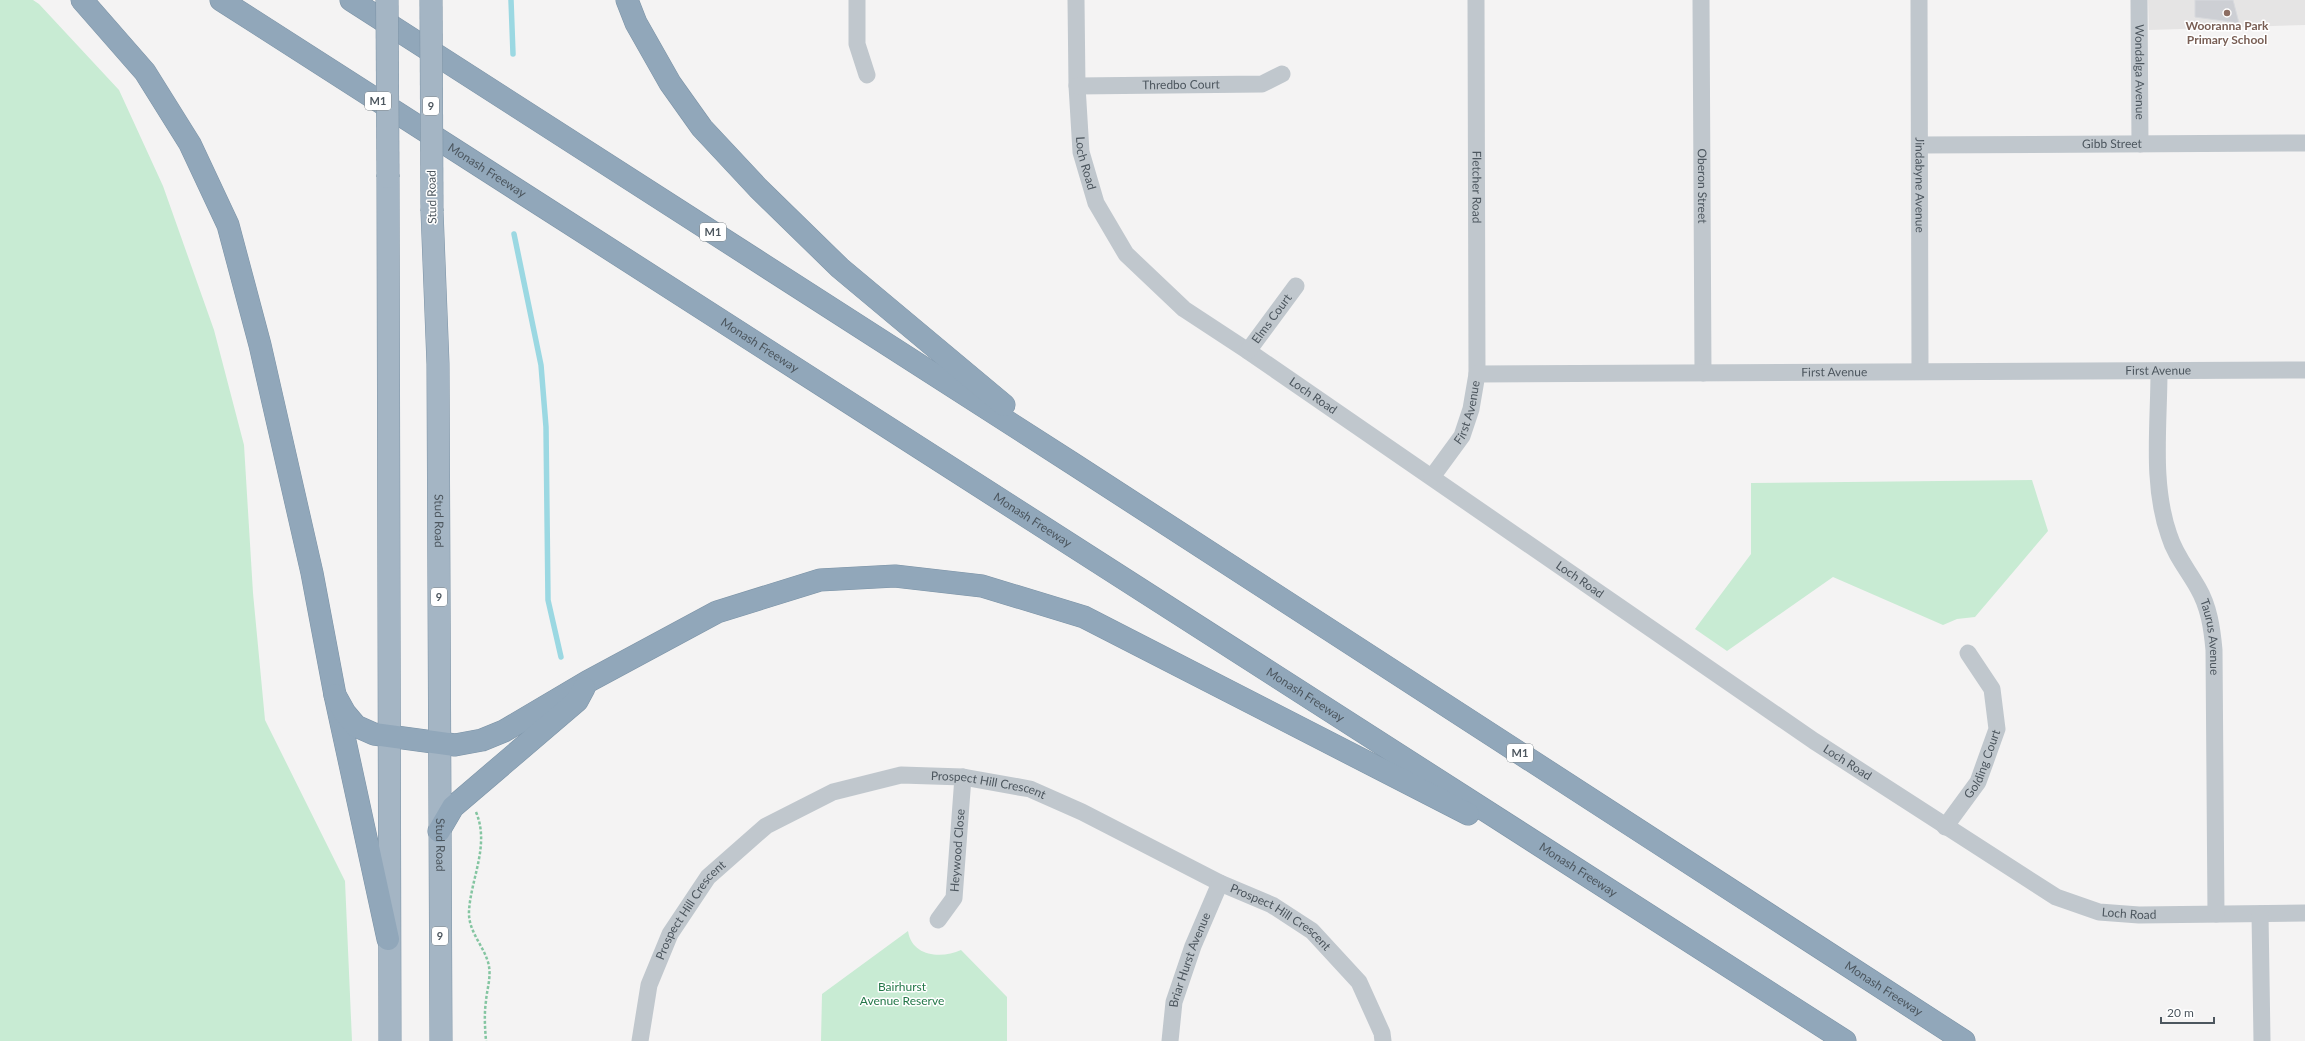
<svg xmlns="http://www.w3.org/2000/svg" width="2305" height="1041" viewBox="0 0 2305 1041" font-family="Lato,sans-serif">
<rect width="100%" height="100%" fill="#f4f3f3"/>
<path fill="#e5e4e4" d="M2148 0H2305V25L2149 30Z"/>
<g fill="#c8ebd3">
<path d="M0 0H33L39 4 119 90 163 186 214 330 244 445 253 593 265 720 345 881 352 1041H0Z"/>
<path d="M2032 480 2048 531 1975 617 1957 619 1943 625 1833 577 1727 651 1695 629 1751 554V483Z"/>
<path d="M908 931C912 957 942 959 961 950L1007 997V1041H821L822 994Z"/>
</g>
<g fill="none" stroke-linecap="round" stroke-linejoin="round">
<g stroke="#9bd8e2" stroke-width="5.5">
<path d="M511 0 513 54"/>
<path d="M514 234 541 365 546 427 548 600 561 657"/>
</g>
</g>
<path fill="#cdcfd4" stroke="#d7d9dd" d="M2195 0H2233L2239 23 2195 17Z"/>
<g fill="none" stroke-linecap="round" stroke-linejoin="round">
<defs>
<g id="trunk">
<path d="M388 177 390 1041"/>
<path id="s15" d="M432 211 438 364 441 1041"/>
</g>
<g id="motorway">
<path d="M82 0 145 72 190 144 228 225 260 345 312 573 335 695 388 939"/>
<path id="s16" d="M221 0 1845 1041"/>
<path id="s17" d="M351 0 1075 465 1964 1041"/>
<path d="M627 0 636 23 670 83 702 128 758 188 840 268 1004 405"/>
<path d="M335 695 345 713 356 726 374 734 455 745 482 740 504 731 587 682 717 612 820 580 895 576 982 586 1084 617 1468 814"/>
<path d="M439 831 453 807 577 701 584 688"/>
</g>
</defs>
<use href="#trunk" stroke="#7c93a6" stroke-width="23"/>
<use href="#motorway" stroke="#7c93a6" stroke-width="23"/>
<path stroke="#84c5a1" stroke-width="2.5" stroke-dasharray="3 2" stroke-linecap="butt" d="M476 812C490 845 471 878 469 911 468 931 483 945 488 962 492 976 487 988 486 1001 484 1015 485 1028 486 1041"/>
<g stroke="#c0c7cd" stroke-width="17">
<path d="M857 0V44L867 75"/>
<path id="s1" d="M1076 0 1077 86 1081 152 1096 203 1126 254 1184 309 1248 351 1814 741 2056 897 2099 912 2139 915 2305 913"/>
<path id="s2" d="M1476 0 1477 374"/>
<path id="s3" d="M1701 0 1703 373"/>
<path id="s4" d="M1919 0 1920 371"/>
<path id="s5" d="M2139 0 2140 144"/>
<path id="s6" d="M1077 86 1262 84 1282 74"/>
<path id="s7" d="M1920 145 2305 143"/>
<path id="s8" d="M1248 351 1296 286"/>
<path id="s9" d="M2159 372C2159 425 2151 484 2169 535 2175 555 2188 570 2198 588 2209 607 2212 628 2214 650L2216 914"/>
<path id="s10" d="M1432 477 1462 436 1471 409 1477 374 2305 370"/>
<path id="s11" d="M1945 827 1978 782 1997 729 1992 689 1968 653"/>
<path d="M2260 914 2262 1041"/>
<path id="s12" d="M938 920 954 898 963 777"/>
<path id="s13" d="M640 1041 649 985 670 934 708 877 766 826 833 792 901 775 963 777 1030 789 1082 812 1220 883 1272 905 1312 931 1359 982 1382 1033 1383 1041"/>
<path id="s14" d="M1170 1041 1174 1002 1193 946 1220 883"/>
</g>
<use href="#trunk" stroke="#a4b5c4" stroke-width="22"/>
<use href="#motorway" stroke="#91a7ba" stroke-width="22"/>
<defs>
<g id="trunk-bridge">
<path d="M387 0 388 177"/>
<path d="M431 0 432 211"/>
</g>
</defs>
<use href="#trunk-bridge" stroke="#7c93a6" stroke-width="23" stroke-linecap="butt"/>
<use href="#trunk-bridge" stroke="#a4b5c4" stroke-width="22"/>
</g>
<circle fill="#8d6e63" stroke="#fff" stroke-width="1.5" cx="2227" cy="13" r="4"/>
<g text-anchor="middle" stroke-width="3" stroke-linejoin="round" paint-order="stroke">
<g fill="#fff" stroke="#82898e" stroke-width="1">
<rect x="365" y="92" width="26" height="18" rx="3"/>
<rect x="423" y="97" width="16" height="18" rx="3"/>
<rect x="700" y="223" width="26" height="18" rx="3"/>
<rect x="431" y="588" width="16" height="18" rx="3"/>
<rect x="1507" y="744" width="26" height="18" rx="3"/>
<rect x="432" y="927" width="16" height="18" rx="3"/>
</g>
<g font-size="11" font-weight="bold" fill="#4c565e">
<text x="378" y="105">M1</text>
<text x="431" y="110">9</text>
<text x="713" y="236">M1</text>
<text x="439" y="601">9</text>
<text x="1520" y="757">M1</text>
<text x="440" y="940">9</text>
</g>
<g font-size="12" font-weight="bold" fill="#785e54" stroke="#fff">
<text x="2227" y="30">Wooranna Park<tspan x="2227" dy="14">Primary School</tspan></text>
</g>
<g font-size="12" fill="#4c565e" stroke="#fff">
<text dy="4" stroke="none"><textPath href="#s5" startOffset="72">Wondalga Avenue</textPath></text>
<text dy="4" stroke="none"><textPath href="#s6" startOffset="104">Thredbo Court</textPath></text>
<text dy="4" stroke="none"><textPath href="#s7" startOffset="192">Gibb Street</textPath></text>
<text dy="4" stroke="none"><textPath href="#s1" startOffset="164">Loch Road</textPath></text>
<text dy="4" stroke="none"><textPath href="#s16" startOffset="316">Monash Freeway</textPath></text>
<text dy="4" stroke="none"><textPath href="#s4" startOffset="185">Jindabyne Avenue</textPath></text>
<text dy="4" stroke="none"><textPath href="#s3" startOffset="186">Oberon Street</textPath></text>
<text dy="4" stroke="none"><textPath href="#s2" startOffset="187">Fletcher Road</textPath></text>
<text transform="translate(432 197) rotate(-91)" y="4">Stud Road</text>
<text dy="4" stroke="none"><textPath href="#s8" startOffset="40">Elms Court</textPath></text>
<text dy="4" stroke="none"><textPath href="#s16" startOffset="640">Monash Freeway</textPath></text>
<text dy="4" stroke="none"><textPath href="#s10" startOffset="796">First Avenue</textPath></text>
<text dy="4" stroke="none"><textPath href="#s10" startOffset="472">First Avenue</textPath></text>
<text dy="4" stroke="none"><textPath href="#s1" startOffset="500">Loch Road</textPath></text>
<text dy="4" stroke="none"><textPath href="#s10" startOffset="75">First Avenue</textPath></text>
<text dy="4" stroke="none"><textPath href="#s15" startOffset="310">Stud Road</textPath></text>
<text dy="4" stroke="none"><textPath href="#s16" startOffset="964">Monash Freeway</textPath></text>
<text dy="4" stroke="none"><textPath href="#s1" startOffset="824">Loch Road</textPath></text>
<text dy="4" stroke="none"><textPath href="#s9" startOffset="276">Taurus Avenue</textPath></text>
<text dy="4" stroke="none"><textPath href="#s16" startOffset="1288">Monash Freeway</textPath></text>
<text dy="4" stroke="none"><textPath href="#s1" startOffset="1148">Loch Road</textPath></text>
<text dy="4" stroke="none"><textPath href="#s11" startOffset="74">Golding Court</textPath></text>
<text dy="4" stroke="none"><textPath href="#s13" startOffset="491">Prospect Hill Crescent</textPath></text>
<text dy="4" stroke="none"><textPath href="#s15" startOffset="634">Stud Road</textPath></text>
<text dy="4" stroke="none"><textPath href="#s12" startOffset="75">Heywood Close</textPath></text>
<text dy="4" stroke="none"><textPath href="#s16" startOffset="1612">Monash Freeway</textPath></text>
<text dy="4" stroke="none"><textPath href="#s13" startOffset="143">Prospect Hill Crescent</textPath></text>
<text dy="4" stroke="none"><textPath href="#s1" startOffset="1472">Loch Road</textPath></text>
<text dy="4" stroke="none"><textPath href="#s13" startOffset="815">Prospect Hill Crescent</textPath></text>
<text dy="4" stroke="none"><textPath href="#s14" startOffset="84">Briar Hurst Avenue</textPath></text>
<text dy="4" stroke="none"><textPath href="#s17" startOffset="1824">Monash Freeway</textPath></text>
</g>
<g font-size="12" fill="#247849" stroke="#fff">
<text x="902" y="991">Bairhurst<tspan x="902" dy="14">Avenue Reserve</tspan></text>
</g>
</g>
<path d="M2161 1017v6h53v-6" fill="none" stroke="#4c565e" stroke-width="2"/>
<text x="2167" y="1017" font-size="12" fill="#4c565e" stroke="#ffffff" stroke-width="3" paint-order="stroke">20 m</text>
</svg>
